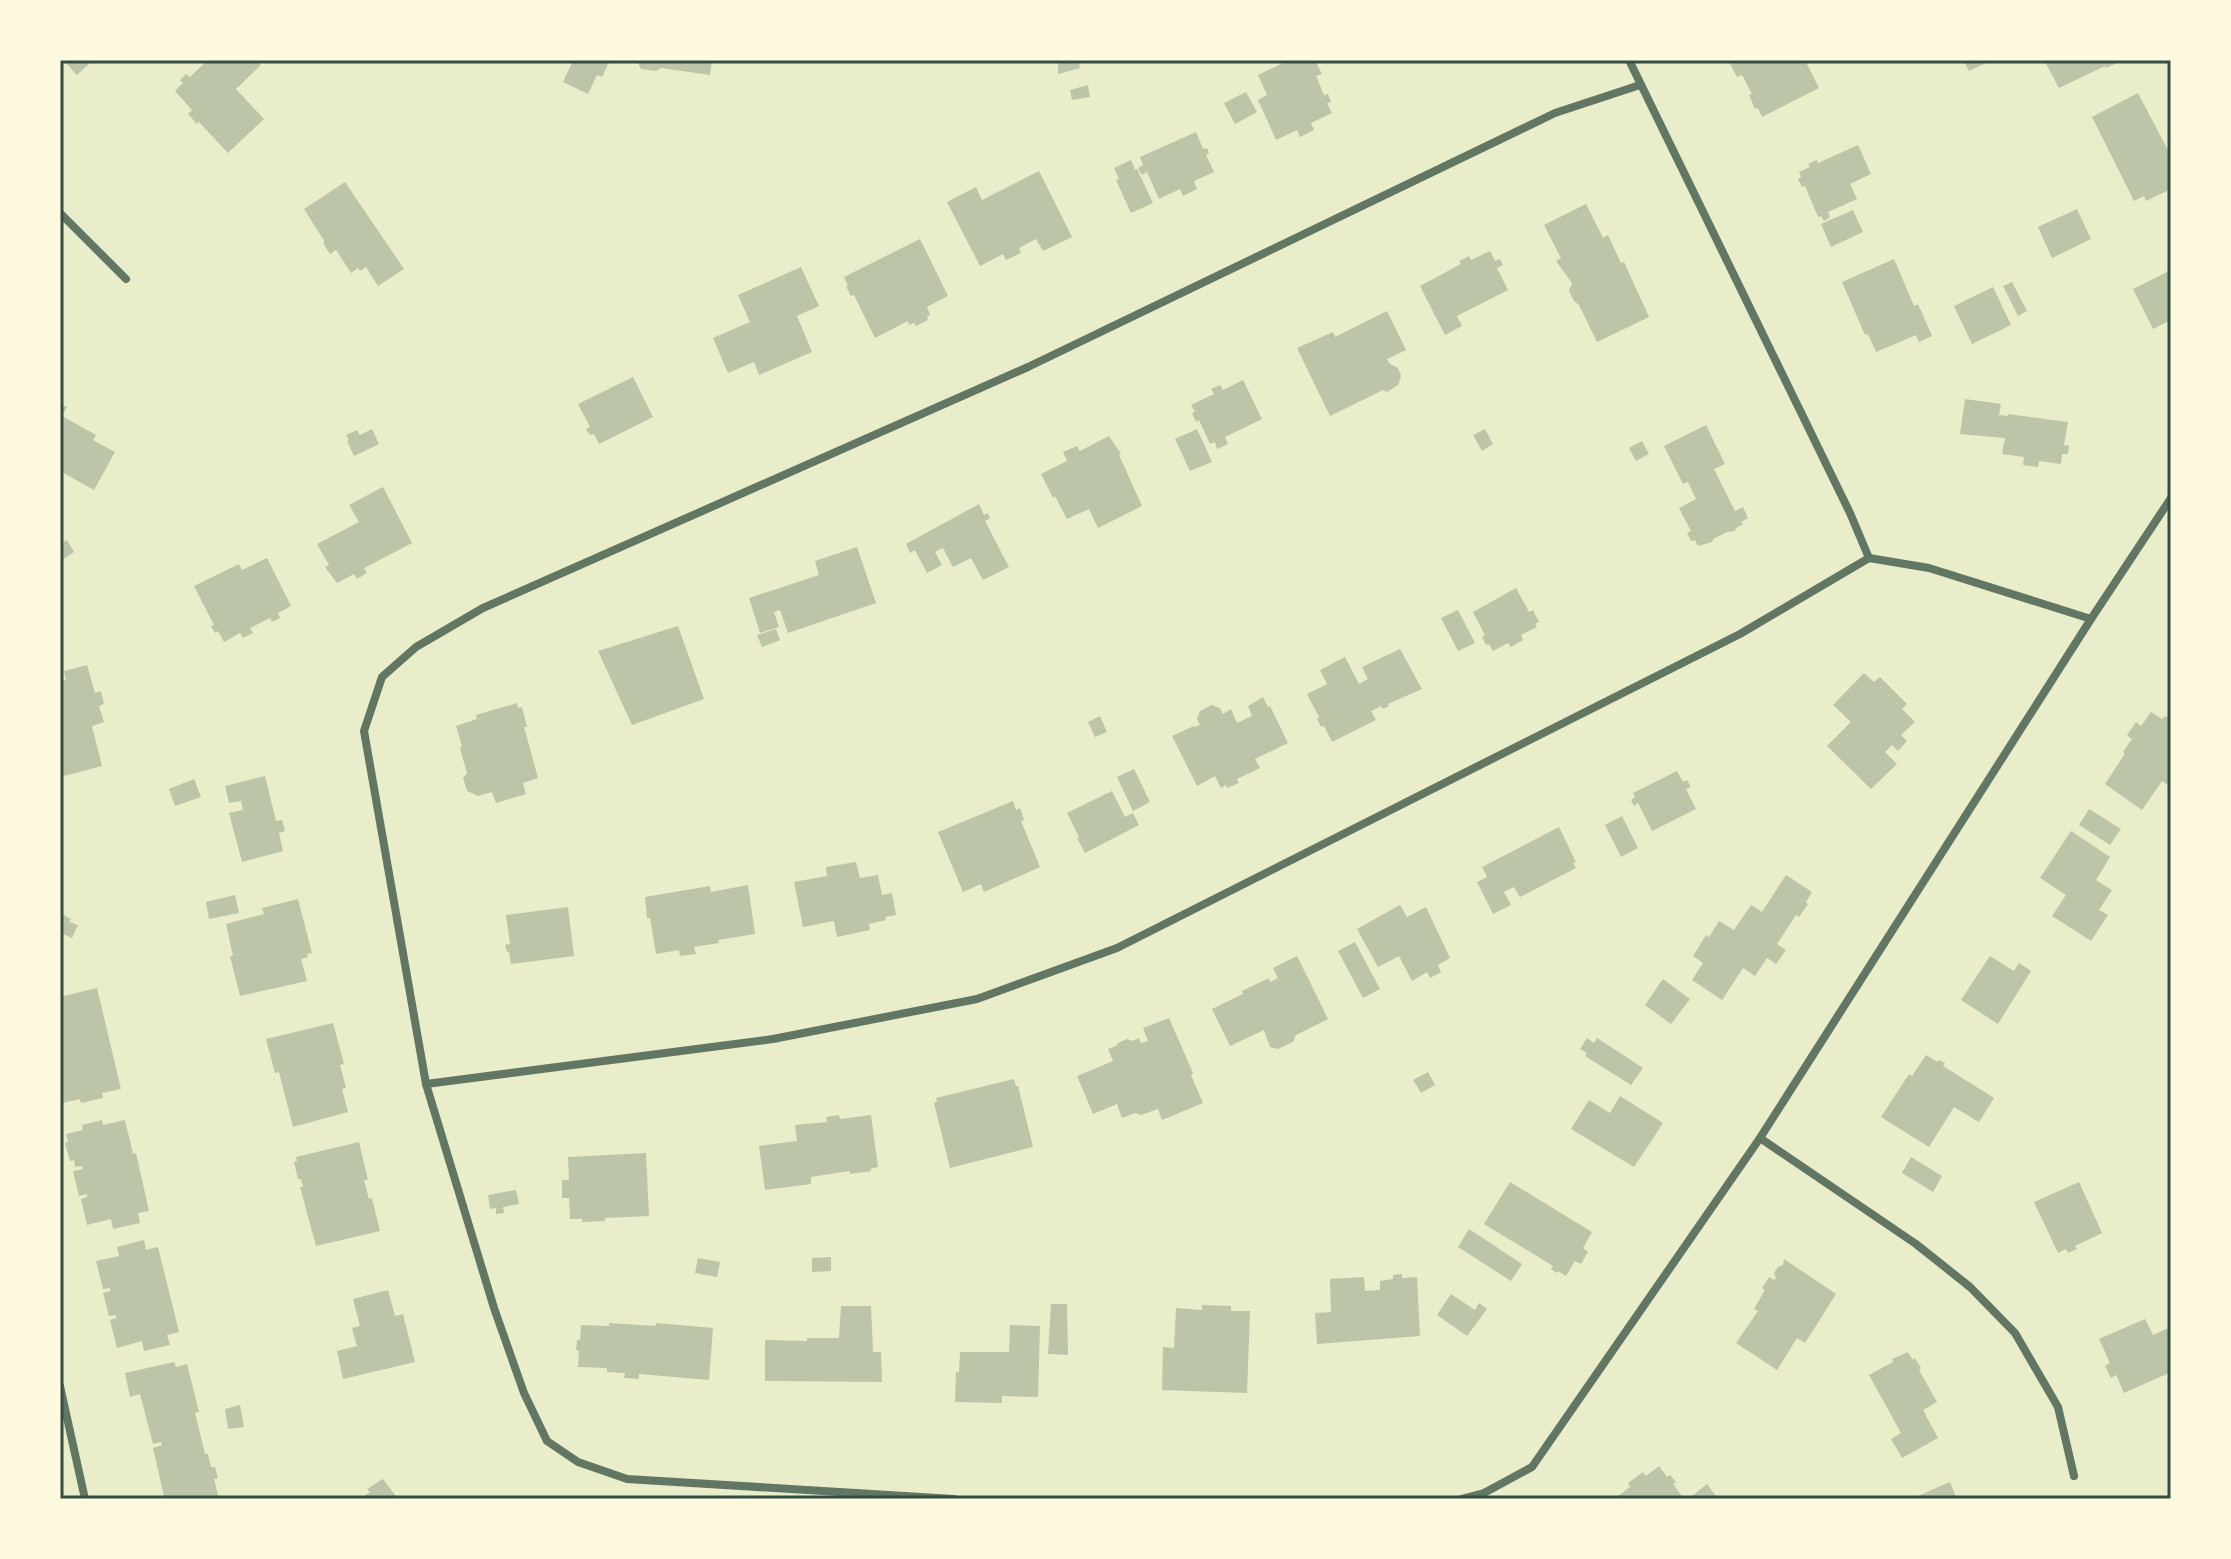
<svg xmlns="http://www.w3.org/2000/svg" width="2231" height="1559" viewBox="0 0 2231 1559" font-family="'Sofia Sans Condensed',sans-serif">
<rect width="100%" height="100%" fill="#e9edc9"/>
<g fill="#bcc5a7">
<path d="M63 60H93L77 75Z"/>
<path d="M208 60H256L261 65 236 89 264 119 228 153 199 122 197 124 188 114 192 110 175 91 183 83 180 80 186 74 190 77Z"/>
<path d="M566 60H610L602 77 597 75 588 94 563 82 572 63Z"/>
<path d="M628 60H712L710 75 661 68 656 71 641 69 638 63 627 62Z"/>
<path d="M1068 60H1078L1080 68 1058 74V63Z"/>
<path d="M1289 60 1291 63 1297 60H1315L1322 74 1316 76 1324 95 1328 94 1331 102 1327 103 1332 113 1311 123 1314 130 1300 137 1297 130 1276 140 1258 100 1267 95 1258 75Z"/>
<path d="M1728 60H1805L1819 88 1762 117 1758 108 1755 109 1749 95 1752 94 1742 75 1737 77Z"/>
<path d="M1963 60H1992L1969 71Z"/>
<path d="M2044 60H2123L2106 68 2105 66 2059 88Z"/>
<path d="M1088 85 1090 97 1072 100 1070 90Z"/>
<path d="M1246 92 1257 112 1235 124 1224 103Z"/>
<path d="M2138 93 2171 156V189L2146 201 2144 196 2134 201 2092 117Z"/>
<path d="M1196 132 1203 149 1207 148 1209 153 1206 155 1214 172 1194 181 1197 189 1183 196 1180 189 1159 199 1147 172 1142 175 1138 168 1143 165 1140 157Z"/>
<path d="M1858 145 1871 174 1850 184 1857 199 1828 212 1830 217 1824 221 1821 216 1818 217 1805 186 1802 187 1798 179 1801 177 1799 172 1810 167 1808 164 1817 160 1818 163Z"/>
<path d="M1131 160 1135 170 1137 169 1153 203 1131 213 1116 180 1119 179 1114 168Z"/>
<path d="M1039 171 1072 237 1043 251 1036 239 1019 248 1021 253 1006 260 1003 254 980 266 947 202 976 187 982 200Z"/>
<path d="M345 182 404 269 378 286 366 267 360 271 358 268 351 273 336 250 330 254 323 243 325 242 304 209Z"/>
<path d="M1586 204 1603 238 1608 235 1621 263 1624 262 1649 317 1597 342 1579 305 1574 301 1569 291 1572 283 1556 261 1561 258 1544 225Z"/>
<path d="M2077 209 2091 239 2052 258 2038 227Z"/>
<path d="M1853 210 1863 232 1831 247 1821 224Z"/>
<path d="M920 239 948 296 927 307 930 315 927 316 928 320 916 326 914 323 909 325 908 321 875 338 854 295 851 296 846 286H848L844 277Z"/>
<path d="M1490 251 1495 261 1500 259 1503 265 1497 268 1508 290 1457 316 1462 326 1445 335 1420 286 1461 264 1459 261 1469 256 1471 260Z"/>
<path d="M1894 259 1914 306 1918 304 1932 336 1919 342 1916 335 1876 352 1868 334 1865 335 1842 282Z"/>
<path d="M801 267 819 306 797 316 812 352 759 375 754 362 728 373 713 338 750 322 738 295Z"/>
<path d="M2171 270V320L2153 329 2133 289Z"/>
<path d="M2012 282 2027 311 2018 316 2003 286Z"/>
<path d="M1993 287 2011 325 1972 344 1954 306Z"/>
<path d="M1387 311 1406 350 1387 359 1390 364 1398 368 1401 376 1398 385 1387 392 1383 390 1330 416 1297 348 1333 332 1335 337Z"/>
<path d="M633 377 653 417 599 444 594 434 590 435 586 429 590 427 578 404Z"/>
<path d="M1243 380 1262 419 1225 437 1228 444 1217 449 1215 442 1210 444 1199 420 1196 422 1192 413 1195 412 1191 405 1214 394 1211 389 1220 385 1223 390Z"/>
<path d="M1965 399 2001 404 1999 415 2008 416V414L2068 422 2064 445 2069 446 2068 454H2062L2061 464 2039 461 2038 467 2023 465 2024 457 2002 454 2005 438 1960 434Z"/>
<path d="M60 404 67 407 62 416 96 435 93 440 115 452 94 490 60 471Z"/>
<path d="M1706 425 1725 464 1714 469 1735 511 1743 507 1748 518 1741 522 1743 524 1736 528 1735 531 1727 532 1713 539 1712 542 1698 546 1695 540 1691 541 1687 533 1691 531 1679 508 1696 499 1688 482 1683 484 1664 446Z"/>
<path d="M372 429 379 444 354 456 347 441 349 440 346 435 357 430 360 435Z"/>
<path d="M1197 429 1212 462 1190 471 1175 439Z"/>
<path d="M1485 429 1493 444 1482 451 1473 435Z"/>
<path d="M1109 436 1121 454 1119 455 1142 506 1098 528 1089 509 1067 519 1055 496 1053 498 1041 474 1067 461 1063 452 1077 446 1080 451Z"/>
<path d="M1642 441 1649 454 1636 461 1629 448Z"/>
<path d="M383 487 412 543 364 568 367 573 357 579 354 574 337 583 325 567 329 565 317 544 359 522 349 505Z"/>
<path d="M979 504 984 515 988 513 990 518 985 521 1009 567 983 580 971 558 953 567 943 548 935 552 942 565 927 573 915 550 910 553 906 544Z"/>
<path d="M67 540 74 552 60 561V544Z"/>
<path d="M857 547 876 603 788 633 780 610 774 612 779 627 760 633 749 598 819 575 815 561Z"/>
<path d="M267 558 291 606 278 613 280 618 272 622 270 618 250 628 253 633 243 638 240 633 224 642 218 631 215 633 211 626 214 625 194 586 239 564 242 570Z"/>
<path d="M1516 588 1529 612 1533 610 1539 622 1535 624 1537 627 1521 635 1523 640 1511 647 1508 643 1493 651 1489 644 1486 645 1482 637 1485 635 1473 612Z"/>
<path d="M1458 610 1475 643 1458 651 1441 618Z"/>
<path d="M678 626 704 699 632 725 598 651Z"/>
<path d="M776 629 780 640 762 647 757 635Z"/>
<path d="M1400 649 1422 689 1388 704 1389 706 1383 709 1381 706 1371 711 1376 720 1332 742 1324 726 1321 727 1317 719 1319 717 1307 694 1327 684 1320 670 1345 657 1359 684 1368 679 1362 667Z"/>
<path d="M87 665 95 693 101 691 104 704 99 706 104 722 92 726 102 766 60 777V682L66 680 64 671Z"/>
<path d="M1864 673 1874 682 1880 677 1907 704 1902 709 1915 722 1901 735 1907 741 1898 751 1892 745 1885 752 1897 764 1871 789 1827 746 1851 722 1833 705Z"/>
<path d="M1263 697 1268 707 1270 706 1288 743 1255 759 1260 768 1237 779 1239 783 1227 788 1226 785 1221 788 1215 776 1197 786 1172 736 1194 726 1195 727 1200 725 1197 719 1200 711 1212 705 1220 708 1223 714 1231 709 1237 723 1252 716 1248 706Z"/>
<path d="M517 703 518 708 522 707 527 727H524L538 778 523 783 526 794 496 803 492 792 478 796 467 791 463 778 467 773 460 748 462 746 456 726 477 719 476 715Z"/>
<path d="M2151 712 2162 719 2165 716 2171 720 2168 724 2171 726V787L2162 781 2142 810 2105 784 2125 754 2123 752 2132 739 2127 735 2136 722 2141 726Z"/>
<path d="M1100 716 1107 732 1095 737 1088 722Z"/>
<path d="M1134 769 1150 802 1133 811 1117 777Z"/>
<path d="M1677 771 1683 782 1687 780 1691 787 1686 789 1696 809 1652 831 1638 803 1634 806 1631 800 1635 797 1633 793Z"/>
<path d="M265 776 276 821 282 820 285 831 279 833 283 851 242 862 229 813 243 810 241 801 229 803 225 786Z"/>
<path d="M194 779 201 797 175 806 169 789Z"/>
<path d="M1112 791 1125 817 1133 813 1139 825 1085 853 1077 838 1079 837 1067 813Z"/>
<path d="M1013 801 1016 810 1020 808 1024 820 1021 821 1040 867 984 892 981 884 963 892 938 832Z"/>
<path d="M2089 809 2121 829 2110 845 2079 825Z"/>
<path d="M1622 816 1638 848 1621 857 1605 825Z"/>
<path d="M1559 827 1576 862 1573 863 1576 868 1520 897 1514 887 1504 892 1511 905 1493 914 1477 882 1487 877 1482 867Z"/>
<path d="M2071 831 2110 857 2096 880 2112 890 2099 910 2108 915 2091 941 2052 916 2066 895 2040 878Z"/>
<path d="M856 862 860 878 878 875 882 895 892 893 896 915 885 917 886 920 869 924 870 930 837 937 834 921 803 927 794 882 827 876 826 867Z"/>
<path d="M1786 875 1812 892 1806 902 1808 904 1799 917 1796 915 1777 944 1786 950 1776 964 1767 958 1755 976 1743 968 1722 1000 1692 980 1703 963 1693 956 1706 935 1709 937 1719 921 1734 930 1751 905 1762 912Z"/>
<path d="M748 885 755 934 718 940 719 943 694 947 696 954 680 956 679 950 656 954 650 918H647L645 897 710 886 711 892Z"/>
<path d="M235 895 239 913 209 919 206 902Z"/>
<path d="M298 899 312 953 307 954 308 957 301 959 307 981 240 996 230 956H233L226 924 264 914 262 908Z"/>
<path d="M1400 905 1407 917 1426 907 1450 958 1438 965 1441 972 1430 978 1427 972 1412 981 1399 956 1378 967 1357 929Z"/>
<path d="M568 907 574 956 511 964 509 952H507L505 945 510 944 506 915Z"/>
<path d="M60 913 71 919 69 922 78 925 72 938 63 934 60 941Z"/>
<path d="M1355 942 1380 989 1363 998 1338 951Z"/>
<path d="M1297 956 1328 1019 1296 1035 1293 1042 1278 1049 1270 1047 1264 1030 1230 1046 1212 1009 1243 994 1242 991 1269 978 1270 982 1278 978 1273 968Z"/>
<path d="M1990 956 2014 971 2019 963 2031 971 1998 1024 1961 1000Z"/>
<path d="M1663 979 1690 999 1671 1024 1645 1005Z"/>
<path d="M97 988 121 1089 102 1093 103 1098 81 1103 80 1099 62 1103 60 1094V997Z"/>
<path d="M1169 1018 1193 1073 1191 1075 1203 1103 1162 1120 1158 1109 1141 1115 1135 1113 1122 1118 1117 1104 1093 1114 1077 1076 1113 1061 1108 1049 1116 1046 1118 1043 1127 1039 1133 1041 1139 1038 1141 1043 1148 1041 1143 1028Z"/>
<path d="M333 1023 344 1064 340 1065 346 1088 342 1089 348 1112 293 1127 279 1072 275 1073 266 1039Z"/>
<path d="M1587 1038 1594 1043 1597 1038 1643 1068 1631 1085 1585 1056 1587 1053 1580 1049Z"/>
<path d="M1926 1055 1938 1062 1939 1060 1945 1063 1943 1066 1994 1098 1979 1122 1954 1107 1929 1147 1881 1117 1909 1074 1912 1076Z"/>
<path d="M1428 1072 1435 1085 1421 1093 1413 1080Z"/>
<path d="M1014 1079 1016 1086H1018L1033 1147 950 1168 934 1103 937 1102 936 1098Z"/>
<path d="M1620 1096 1663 1123 1634 1167 1571 1129 1589 1100 1610 1113Z"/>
<path d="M839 1115 840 1119 871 1115 878 1167 870 1169 871 1171 850 1174 849 1171 811 1177V1184L765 1190 759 1146 797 1141 795 1125 827 1122 826 1117Z"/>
<path d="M102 1120 103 1125 125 1120 133 1154 136 1153 149 1211 138 1213 140 1223 113 1229 111 1219 87 1225 81 1199 87 1197V1194L79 1196 73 1171 83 1169 82 1166 75 1167 74 1160 70 1161 65 1143 68 1142 66 1134 83 1130 82 1125Z"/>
<path d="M359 1142 368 1180H364L369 1199 372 1198 380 1231 316 1246 300 1187H303L301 1179H298L294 1162 297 1161 296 1157Z"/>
<path d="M646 1153 649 1216 605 1218V1221L582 1222V1219H570L569 1198H562V1180H569L568 1157Z"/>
<path d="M1911 1157 1942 1176 1933 1192 1902 1173Z"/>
<path d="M1510 1182 1592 1232 1583 1248 1588 1252 1581 1264 1575 1261 1566 1276 1558 1271 1557 1273 1551 1269 1553 1266 1484 1224Z"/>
<path d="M2079 1182 2102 1233 2075 1246 2077 1249 2068 1253 2066 1249 2058 1253 2034 1202Z"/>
<path d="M516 1190 519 1204 503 1207 504 1213 496 1214V1208L490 1209 488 1195Z"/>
<path d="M1469 1229 1522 1264 1511 1281 1458 1247Z"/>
<path d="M144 1240 146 1250 158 1247 179 1332 167 1335 170 1345 144 1351 142 1341 117 1348 110 1320 116 1318V1315L109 1316 103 1293 110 1291V1288L103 1289 96 1261 119 1256 117 1247Z"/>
<path d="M831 1257V1271L812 1272V1258Z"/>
<path d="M698 1258 720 1262 717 1277 695 1273Z"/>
<path d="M1784 1259 1836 1294 1805 1343 1797 1338 1777 1370 1736 1343 1758 1311 1754 1309 1765 1290 1762 1288 1769 1277 1774 1280 1776 1278 1774 1273 1778 1267 1783 1265Z"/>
<path d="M1402 1274V1278L1417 1277 1420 1336 1317 1344 1315 1313 1331 1312 1330 1279 1364 1277 1365 1291 1380 1290V1281L1393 1279V1275Z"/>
<path d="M388 1290 395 1316 403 1314 415 1362 343 1379 337 1351 357 1346 352 1328 360 1326 353 1299Z"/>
<path d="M1451 1294 1475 1310 1479 1303 1487 1309 1467 1336 1437 1315Z"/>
<path d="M1051 1304H1067L1068 1355 1048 1354Z"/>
<path d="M1202 1305 1231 1306V1311H1250L1247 1393 1162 1390 1163 1347 1174 1348 1176 1308 1202 1310Z"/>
<path d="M841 1306H871L873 1352H881L882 1382 765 1381V1340L807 1341V1338H839Z"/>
<path d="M2145 1319 2153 1335 2171 1327V1372L2124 1393 2116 1375 2111 1378 2105 1366 2110 1363 2099 1339Z"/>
<path d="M609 1323 656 1326V1323L713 1328 709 1380 639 1374V1379L624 1378 625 1373 607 1372V1368L578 1367 579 1351 576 1350 577 1340H580L581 1325 609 1326Z"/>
<path d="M1010 1325 1040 1326 1038 1397 1002 1396V1403L955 1402 956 1372H959L960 1352H1009Z"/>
<path d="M1908 1352 1913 1360 1915 1358 1921 1368 1919 1370 1937 1402 1923 1410 1938 1438 1902 1458 1891 1439 1901 1433 1869 1375 1893 1362 1892 1359Z"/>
<path d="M174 1362 176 1367 187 1364 199 1412 195 1413 205 1454H208L211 1467H215L218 1478 214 1479 219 1499H158L164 1496 153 1448 162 1445 161 1442 153 1444 140 1394 130 1397 125 1373Z"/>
<path d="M240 1405 244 1427 228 1429 225 1409Z"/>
<path d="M1659 1466 1667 1477 1670 1475 1676 1482 1673 1484 1684 1499H1620L1618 1496 1630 1487 1628 1483 1643 1472 1646 1476Z"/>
<path d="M383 1479 398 1499H360L370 1492 367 1489Z"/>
<path d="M1950 1482 1957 1499H1911Z"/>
<path d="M1707 1484 1718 1499H1695L1692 1496Z"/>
</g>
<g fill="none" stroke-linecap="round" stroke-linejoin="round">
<g stroke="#617663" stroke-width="8">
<path d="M1629 60 1850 513 1869 558 1929 568 2091 619"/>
<path d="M60 213 126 279"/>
<path d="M426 1084 773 1039 977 999 1117 948 1740 634 1869 558"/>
<path d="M1760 1138 1916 1244 1970 1287 2015 1333 2058 1407 2074 1476"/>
<path d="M60 1386 85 1499"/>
<path d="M954 1499 627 1479 578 1462 547 1441 524 1393 494 1308 426 1084 364 731 382 677 416 647 483 608 1028 367 1555 113 1640 85"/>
<path d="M1461 1499 1484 1493 1532 1467 1760 1138 2091 619 2171 498"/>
</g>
</g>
<rect width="2231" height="1559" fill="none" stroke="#fefae0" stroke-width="124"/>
<rect x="62" y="62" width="2107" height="1435" fill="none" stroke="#344e41" stroke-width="3"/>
</svg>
